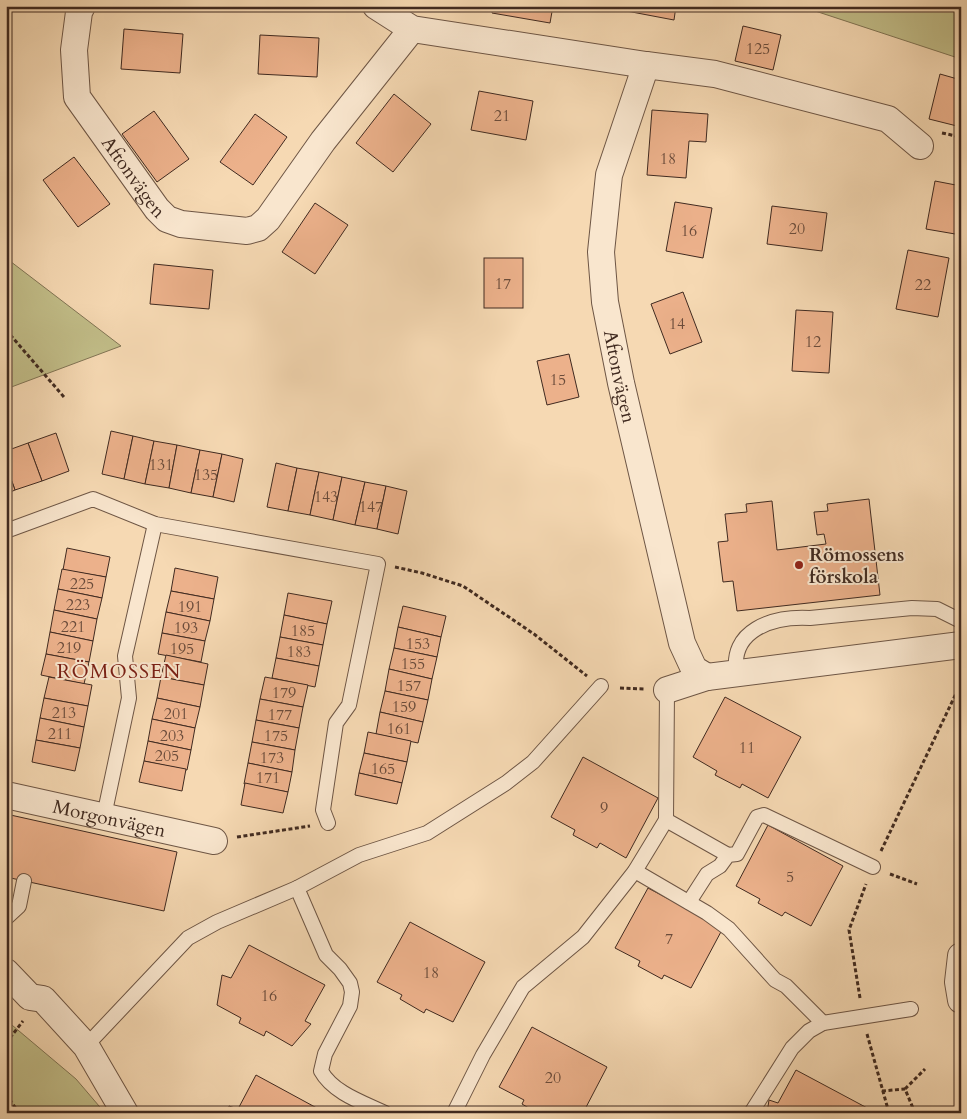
<svg xmlns="http://www.w3.org/2000/svg" width="967" height="1119" viewBox="0 0 967 1119" font-family="Cardo,serif">
<rect width="100%" height="100%" fill="#f6d9b3"/>
<filter id="stains"><feTurbulence type="fractalNoise" baseFrequency=".004" numOctaves="4"/><feColorMatrix values="0 0 0 0 .2 0 0 0 0 .09 0 0 0 0 .02 0 0 0 .5 -.17"/></filter>
<radialGradient id="worn" r=".72"><stop offset=".6" stop-color="#630" stop-opacity="0"/><stop offset="1" stop-color="#630" stop-opacity=".3"/></radialGradient>
<g fill="#c2be89" stroke="#817454">
<path d="M800 6H961V59Z"/>
<path d="M6 258 121 346 6 389Z"/>
<path d="M6 1020 76 1079 105 1113H6Z"/>
</g>
<g fill="#ecb18b" stroke="#402a20">
<path d="M493 6H553L550 23 492 13Z"/>
<path d="M616 6H676L674 20 616 9Z"/>
<path d="M743 26 781 35 773 70 735 61Z"/>
<path d="M124 29 183 34 180 73 121 69Z"/>
<path d="M260 35 319 38 317 77 258 74Z"/>
<path d="M940 74 961 80V127L929 119Z"/>
<path d="M479 91 533 101 526 140 471 130Z"/>
<path d="M394 94 431 124 393 172 356 143Z"/>
<path d="M652 110 708 114 706 142 689 141 686 178 647 175Z"/>
<path d="M154 111 189 159 157 182 122 134Z"/>
<path d="M255 114 287 137 253 185 220 162Z"/>
<path d="M74 157 110 204 78 227 43 180Z"/>
<path d="M935 181 961 186V235L926 229Z"/>
<path d="M675 202 712 208 703 258 666 251Z"/>
<path d="M315 203 348 225 315 274 282 252Z"/>
<path d="M772 206 827 213 822 251 767 244Z"/>
<path d="M908 250 949 258 938 317 896 309Z"/>
<rect x="484" y="258" width="39" height="50"/>
<path d="M154 264 213 270 209 309 150 304Z"/>
<path d="M683 292 702 342 670 354 651 304Z"/>
<path d="M796 310 833 312 829 373 792 371Z"/>
<path d="M569 354 579 397 547 405 537 361Z"/>
<path d="M111 431 133 436 124 479 102 474Z"/>
<path d="M56 433 69 471 42 481 28 443Z"/>
<path d="M133 436 154 441 145 484 124 479Z"/>
<path d="M154 441 177 445 169 488 145 484Z"/>
<path d="M28 443 42 481 15 490 6 465V451Z"/>
<path d="M177 445 200 450 191 493 169 488Z"/>
<path d="M200 450 222 454 213 497 191 493Z"/>
<path d="M222 454 243 459 234 502 213 497Z"/>
<path d="M276 463 297 468 288 511 267 507Z"/>
<path d="M6 465 15 490 6 494Z"/>
<path d="M297 468 319 472 310 515 288 511Z"/>
<path d="M319 472 342 477 333 520 310 515Z"/>
<path d="M342 477 365 482 355 525 333 520Z"/>
<path d="M365 482 386 486 377 529 355 525Z"/>
<path d="M386 486 407 491 398 534 377 529Z"/>
<path d="M869 499 880 595 737 611 733 581 723 582 718 542 728 541 725 514 747 512 746 504 772 501 777 550 826 544 824 534 817 535 814 512 828 511 827 504Z"/>
<path d="M67 548 110 557 106 577 63 570Z"/>
<path d="M175 568 218 577 214 599 171 591Z"/>
<path d="M62 569 106 577 102 598 58 589Z"/>
<path d="M58 589 102 598 97 619 54 610Z"/>
<path d="M171 591 214 599 210 621 166 612Z"/>
<path d="M288 593 332 601 327 624 284 615Z"/>
<path d="M403 606 446 616 441 637 398 627Z"/>
<path d="M54 610 97 619 93 641 50 632Z"/>
<path d="M166 612 210 621 205 641 162 633Z"/>
<path d="M284 615 327 624 323 645 280 637Z"/>
<path d="M398 627 441 637 437 657 394 648Z"/>
<path d="M50 632 93 641 89 662 46 654Z"/>
<path d="M162 633 205 641 201 662 158 654Z"/>
<path d="M280 637 323 645 319 666 276 658Z"/>
<path d="M394 648 437 657 432 679 389 669Z"/>
<path d="M46 654 89 662 84 684 41 675Z"/>
<path d="M166 655 208 664 204 685 161 677Z"/>
<path d="M276 658 319 666 315 687 272 678Z"/>
<path d="M389 669 432 679 428 700 385 691Z"/>
<path d="M49 677 92 685 88 706 44 698Z"/>
<path d="M161 677 204 685 200 707 157 698Z"/>
<path d="M265 677 308 685 303 707 260 699Z"/>
<path d="M385 691 428 700 423 722 380 712Z"/>
<path d="M725 697 801 737 768 798 742 784 740 788 715 775 717 771 693 757Z"/>
<path d="M44 698 88 706 84 727 40 718Z"/>
<path d="M157 698 200 707 195 728 152 719Z"/>
<path d="M260 699 303 707 299 728 256 720Z"/>
<path d="M380 712 423 722 418 743 376 734Z"/>
<path d="M40 718 84 727 80 748 36 740Z"/>
<path d="M152 719 195 728 191 750 148 741Z"/>
<path d="M256 720 299 728 295 750 252 742Z"/>
<path d="M368 732 411 741 407 762 364 753Z"/>
<path d="M36 740 80 748 75 771 32 762Z"/>
<path d="M148 741 191 750 187 770 144 761Z"/>
<path d="M252 742 295 750 292 772 248 763Z"/>
<path d="M364 753 407 762 402 783 359 773Z"/>
<path d="M583 757 658 798 626 858 600 843 597 848 573 835 575 830 551 817Z"/>
<path d="M144 761 186 769 182 791 139 782Z"/>
<path d="M248 763 292 772 288 792 244 784Z"/>
<path d="M359 773 402 783 397 804 355 795Z"/>
<path d="M245 783 288 792 283 813 241 805Z"/>
<path d="M6 814 177 852 164 911 6 877Z"/>
<path d="M768 825 843 866 811 926 785 912 782 916 758 903 760 899 736 886Z"/>
<path d="M648 888 723 928 691 988 664 975 662 979 638 966 640 961 615 948Z"/>
<path d="M410 922 485 962 453 1022 426 1009 424 1013 400 999 402 995 377 982Z"/>
<path d="M249 945 325 985 305 1021 311 1024 292 1046 266 1031 264 1036 239 1023 241 1018 217 1005 222 975 231 978Z"/>
<path d="M532 1027 607 1067 583 1113H537L522 1104 524 1100 499 1087Z"/>
<path d="M796 1070 871 1110 870 1113H767L769 1100 778 1103Z"/>
<path d="M256 1075 326 1113H228L229 1106 238 1109Z"/>
</g>
<g fill="none" stroke-linecap="round" stroke-linejoin="round">
<defs>
<g id="service">
<path d="M6 531 93 499 155 524 378 564 349 705 336 723 323 810 328 823"/>
<path d="M737 675C728 630 773 616 810 618L912 608 937 609 961 621"/>
<path d="M104 816 129 698 125 656 155 524"/>
<path d="M666 820 728 855"/>
<path d="M635 871 707 913 729 929 775 980 786 986 823 1023"/>
<path d="M297 888 326 955 340 969 350 983 352 992 350 1006 325 1054 321 1071C333 1093 364 1103 385 1113"/>
<path d="M689 902 707 874 720 866 728 855 737 854 757 817 764 815 873 867"/>
<path d="M6 918 19 906 24 881"/>
<path d="M86 1046 188 938 217 922 297 888 359 855 427 833 506 783 533 762 601 686"/>
<path d="M454 1113 483 1055 523 987 583 937 635 871 666 820 667 690"/>
<path d="M751 1113 792 1048 809 1031 823 1023 911 1009"/>
</g>
<g id="minor">
<path id="s1" d="M82 6 79 12 74 50 77 97 157 209 167 219 181 224 247 231 258 228 268 219 323 141 412 29"/>
<path id="s2" d="M376 6 412 29 646 65 609 175 601 252 605 302 621 383 682 643 694 669 707 677"/>
<path d="M646 65 715 74 888 119 920 146"/>
<path d="M667 690 707 677 961 645"/>
<path id="s3" d="M6 795 214 841"/>
<path d="M961 956 958 982 961 1000"/>
<path d="M6 972 30 997 43 999 86 1046 125 1113"/>
</g>
</defs>
<use href="#service" stroke="#6e5645" stroke-width="16"/>
<use href="#minor" stroke="#6e5645" stroke-width="28"/>
<g stroke="#402a20" stroke-width="3" stroke-dasharray="4 2.5" stroke-linecap="butt">
<path d="M942 133 961 137"/>
<path d="M6 330 64 397"/>
<path d="M395 567 422 573 463 586 534 634 587 676"/>
<path d="M620 688 644 689"/>
<path d="M237 837 310 826"/>
<path d="M881 851 961 683"/>
<path d="M890 874 917 884"/>
<path d="M860 998 849 930 866 884"/>
<path d="M867 1034 889 1113"/>
<path d="M6 1043 23 1021"/>
<path d="M905 1089 925 1069"/>
<path d="M882 1091 905 1089 915 1113"/>
<path d="M6 1094 19 1113"/>
</g>
<use href="#service" stroke="#f9e6ce" stroke-width="14"/>
<use href="#minor" stroke="#f9e6ce" stroke-width="26"/>
</g>
<circle fill="#8f2418" stroke="#f9e6ce" stroke-width="2" cx="799" cy="565" r="5"/>
<g text-anchor="middle" stroke-width="4" stroke-linejoin="round" paint-order="stroke">
<g font-size="16" fill="#6b4c3b">
<text x="758" y="54">125</text>
<text x="502" y="121">21</text>
<text x="668" y="164">18</text>
<text x="797" y="234">20</text>
<text x="689" y="236">16</text>
<text x="503" y="289">17</text>
<text x="923" y="290">22</text>
<text x="677" y="329">14</text>
<text x="813" y="347">12</text>
<text x="558" y="385">15</text>
<text x="161" y="470">131</text>
<text x="206" y="480">135</text>
<text x="326" y="502">143</text>
<text x="371" y="512">147</text>
<text x="82" y="589">225</text>
<text x="78" y="610">223</text>
<text x="190" y="612">191</text>
<text x="73" y="632">221</text>
<text x="186" y="633">193</text>
<text x="303" y="636">185</text>
<text x="418" y="649">153</text>
<text x="69" y="653">219</text>
<text x="182" y="654">195</text>
<text x="299" y="657">183</text>
<text x="413" y="669">155</text>
<text x="409" y="691">157</text>
<text x="284" y="698">179</text>
<text x="404" y="712">159</text>
<text x="64" y="718">213</text>
<text x="176" y="719">201</text>
<text x="280" y="720">177</text>
<text x="399" y="734">161</text>
<text x="60" y="739">211</text>
<text x="172" y="741">203</text>
<text x="276" y="741">175</text>
<text x="747" y="753">11</text>
<text x="167" y="761">205</text>
<text x="272" y="763">173</text>
<text x="383" y="774">165</text>
<text x="268" y="783">171</text>
<text x="604" y="813">9</text>
<text x="790" y="882">5</text>
<text x="669" y="944">7</text>
<text x="431" y="978">18</text>
<text x="269" y="1001">16</text>
<text x="553" y="1083">20</text>
</g>
<g font-size="19" fill="#402a20" stroke="#f9e6ce">
<text dy="7" stroke="none"><textPath href="#s1" startOffset="190">Aftonvägen</textPath></text>
<text dy="7" stroke="none"><textPath href="#s2" startOffset="599">Aftonvägen</textPath></text>
<text dy="7" stroke="none"><textPath href="#s3" startOffset="106">Morgonvägen</textPath></text>
</g>
<g font-size="19" font-weight="bold" fill="#402a20" stroke="#f9e6ce" text-anchor="start">
<text x="809" y="561">Römossens<tspan x="809" dy="22">förskola</tspan></text>
</g>
<g font-size="20" letter-spacing="1" fill="#7a1f14" stroke="#f9e6ce">
<text x="119" y="678">RÖMOSSEN</text>
</g>
</g>
<rect width="967" height="1119" fill="none" stroke="#f6d9b3" stroke-width="25"/>
<rect x="8" y="8" width="952" height="1104" fill="none" stroke="#402a20" stroke-width="2.5"/>
<rect x="12" y="12" width="942" height="1094" fill="none" stroke="#402a20"/>
<rect width="100%" height="100%" filter="url(#stains)"/>
<rect width="100%" height="100%" fill="url(#worn)"/>
</svg>
